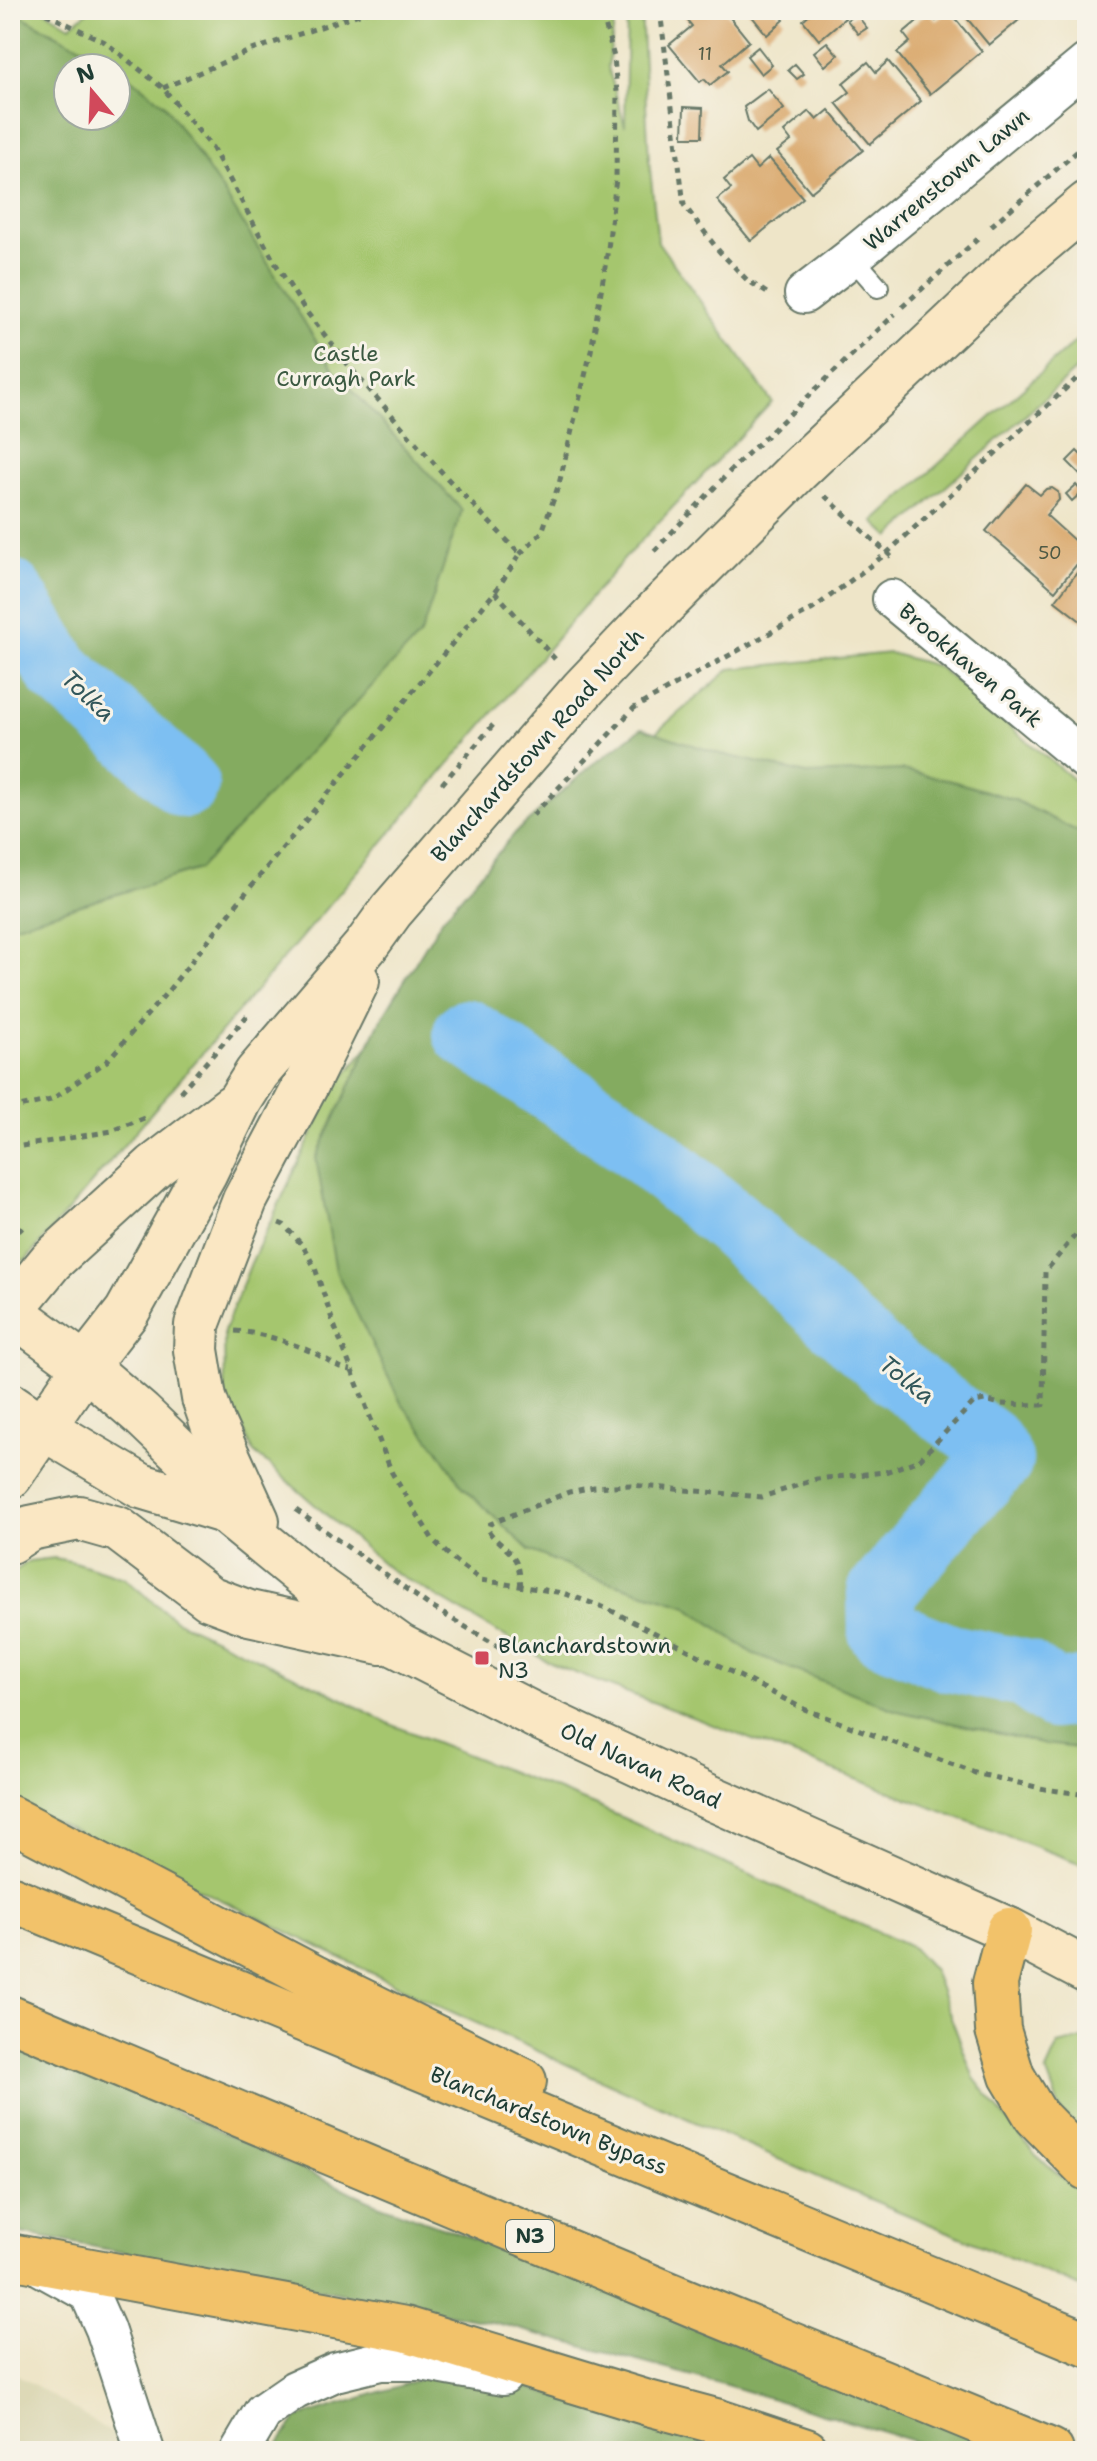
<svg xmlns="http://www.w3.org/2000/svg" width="1097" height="2461" viewBox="0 0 1097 2461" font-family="'Shantell Sans',sans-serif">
<rect width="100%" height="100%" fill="#f7f3e8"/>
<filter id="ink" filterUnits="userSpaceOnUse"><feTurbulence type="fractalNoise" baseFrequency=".0125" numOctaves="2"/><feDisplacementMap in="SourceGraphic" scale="16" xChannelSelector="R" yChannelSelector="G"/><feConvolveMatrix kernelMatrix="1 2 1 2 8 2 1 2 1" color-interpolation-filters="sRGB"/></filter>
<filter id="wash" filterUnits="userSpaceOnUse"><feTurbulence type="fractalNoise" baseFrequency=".006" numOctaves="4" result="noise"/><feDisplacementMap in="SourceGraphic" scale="32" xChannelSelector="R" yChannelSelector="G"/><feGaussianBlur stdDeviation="1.8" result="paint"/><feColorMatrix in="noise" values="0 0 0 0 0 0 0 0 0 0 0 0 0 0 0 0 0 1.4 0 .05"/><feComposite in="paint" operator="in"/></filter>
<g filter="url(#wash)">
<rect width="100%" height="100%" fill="#eee5c8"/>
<path fill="#ddd9b7" d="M10 2370 141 2451H10Z"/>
<g fill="#a5c66e" stroke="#628251" stroke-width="2" fill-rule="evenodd">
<path d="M10 10H44L70 26 90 10H616L608 67 625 126 627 10H641L649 160 658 242 772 402 625 558 26 1260 10 1261ZM68 68H116V116H68Z"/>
<path d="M1087 331V360L890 537 874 522Z"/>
<path d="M890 653 937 666 1087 791V1866L554 1665 389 1569 254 1452 225 1394 224 1331 251 1263 332 1092 534 837 730 669Z"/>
<path d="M55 1558 74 1562 124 1578 175 1620 329 1692 390 1724 594 1805 913 1948 933 1970 974 2078 1036 2156 1087 2198V2290L834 2184 590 2075 437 2005 245 1911 10 1800V1575L29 1561Z"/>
<path d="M1087 2038V2135L1061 2112 1046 2071 1058 2045Z"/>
</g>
<g fill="#84ab61" stroke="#52744a" stroke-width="2" fill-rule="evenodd">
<path d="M14 12 70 42 98 52 164 104 226 196 334 370 462 510 421 634 199 869 10 927V18ZM68 68H116V116H68Z"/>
<path d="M642 728 717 753 807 774 903 770 956 782 1015 800 1087 836V1749L1045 1744 898 1711 752 1653 685 1605 592 1577 529 1550 463 1487 438 1450 401 1403 336 1271 316 1158 380 1021 442 919 516 832 591 766Z"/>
<path d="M10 2040 156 2102 375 2203 683 2314 1025 2451H947L726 2385 497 2323 10 2231Z"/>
<path d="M434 2375 522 2386 748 2451H274L297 2418Z"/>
</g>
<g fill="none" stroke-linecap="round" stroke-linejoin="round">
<g stroke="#7dbff2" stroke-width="68">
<path d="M10 593 59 671 185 784"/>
<path d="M467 1033 633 1142 733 1224 827 1312 896 1373 989 1443 999 1460 954 1507 881 1593 882 1631 949 1658 1024 1673 1055 1695 1080 1691 1087 1697"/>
</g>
</g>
<g id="blocks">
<g fill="#dcae76">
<path d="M689 10H724L749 41 722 64 728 71 710 85 704 79 700 82 669 45 692 26 683 15Z"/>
<path d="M747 10H776L784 20 767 35Z"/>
<path d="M814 10H839L845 18 819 40 803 20Z"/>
<path d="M960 10H1031L989 45Z"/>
<path d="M949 11 982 51 930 94 897 53 910 42 903 33 928 12 936 21Z"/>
<path d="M856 14 867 28 858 34 847 20Z"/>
<path d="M827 42 838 55 825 66 814 52Z"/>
<path d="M758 47 772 65 761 74 747 56Z"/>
<path d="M888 61 921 101 870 144 836 103 850 92 843 83 868 62 876 72Z"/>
<path d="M795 64 804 74 797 79 788 70Z"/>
<path d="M768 89 784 109 756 132 748 121 744 107Z"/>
<path d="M684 107 703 108 702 137H683Z"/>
<path d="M829 110 863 150 811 192 777 152 791 141 784 132 796 122 809 111 817 120Z"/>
<path d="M769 158 803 198 751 241 717 200 731 189 724 180 749 159 757 169Z"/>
<path d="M1077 451 1087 461V467L1080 474 1067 461Z"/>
<path d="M1026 484 1040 495 1046 489 1052 488 1058 492 1059 500 1046 515 1087 552 1055 591 986 531Z"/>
<path d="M1076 485 1082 492 1072 501 1066 494Z"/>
<path d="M1087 560V626L1055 601Z"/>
</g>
</g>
</g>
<g filter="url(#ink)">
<use href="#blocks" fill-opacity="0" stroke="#677868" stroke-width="2"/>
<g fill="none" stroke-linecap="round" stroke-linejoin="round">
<defs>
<path id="lane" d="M852 257 878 287"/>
<g id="street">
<path d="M804 294 852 257 1087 63"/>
<path d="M892 599 1087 761"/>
<path d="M42 2267 89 2293 105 2329 145 2451"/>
<path d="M240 2451 263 2412 295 2390 335 2372 380 2361H422L503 2376"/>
</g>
<g id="secondary">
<path d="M10 1311 85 1366 141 1414 186 1457 224 1511 322 1591 399 1646 534 1715 707 1796 1009 1930 1087 1971"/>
<path d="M10 1311 51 1261 155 1166 232 1107"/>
<path d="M10 1405 44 1428 141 1486 224 1511"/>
<path d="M10 1476 85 1366 127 1312 205 1172 240 1100 257 1073 365 947 391 911 583 689 661 607 799 469 1018 262 1087 204"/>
<path d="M257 1521 213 1424 204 1398 196 1350 197 1325 245 1200 306 1085 357 981"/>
<path d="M10 1541 30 1528 79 1518 118 1529 209 1598 249 1613 381 1642"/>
</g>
<g id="highway">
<path d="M10 1818 313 1977 524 2081"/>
<path d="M10 1898 1087 2344"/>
<path d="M1009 1930 995 1983 998 2030 1012 2076 1036 2116 1087 2168"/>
<path d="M10 2018 699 2307 1051 2451"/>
<path d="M10 2256 405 2329 648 2403 719 2422 806 2451"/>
</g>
</defs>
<use href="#lane" stroke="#677868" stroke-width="24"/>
<use href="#street" stroke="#677868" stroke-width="42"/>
<use href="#secondary" stroke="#677868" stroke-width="48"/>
<use href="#highway" stroke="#677868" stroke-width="48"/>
<g stroke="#677868" stroke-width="5" stroke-dasharray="6 6" stroke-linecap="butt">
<path d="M660 10 684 205 719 251 747 280 767 293"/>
<path d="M163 88 252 50 371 10"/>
<path d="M991 226 1087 143"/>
<path d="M902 307 981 236"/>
<path d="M825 496 895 560"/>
<path d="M654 551 736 465 895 314"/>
<path d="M520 554 542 532 559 484 591 351 608 249 616 178 617 92 614 57 601 10"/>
<path d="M495 592 555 659"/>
<path d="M442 784 493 725"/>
<path d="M533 815 634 708 813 609 887 553 1087 369"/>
<path d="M180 1092 247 1016"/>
<path d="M10 1109 51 1100 107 1061 168 991 248 890 495 592 520 554 447 478 353 371 305 310 274 261 212 147 163 88 105 42 38 10"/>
<path d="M10 1148 112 1131 149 1116"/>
<path d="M10 1218 23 1232"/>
<path d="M279 1223 284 1225 303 1246 315 1268 333 1322 392 1473 433 1540 455 1561 481 1580 563 1593 606 1608 804 1709 975 1773 1045 1789 1087 1795"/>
<path d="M235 1331C263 1333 297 1344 322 1357 333 1363 338 1368 351 1370"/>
<path d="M296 1510 430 1606 503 1649"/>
<path d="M521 1586C520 1580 520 1572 518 1566 513 1550 496 1543 488 1530L490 1524 569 1492 594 1487 631 1485 762 1497 817 1479 885 1472 919 1460 974 1402 985 1400 1000 1404 1043 1405 1045 1272 1082 1227 1087 1224"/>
</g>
<use href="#lane" stroke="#fff" stroke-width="20"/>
<use href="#street" stroke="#fff" stroke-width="38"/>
<use href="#secondary" stroke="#fae7c3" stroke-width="44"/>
<use href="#highway" stroke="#f2c26a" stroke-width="44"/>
</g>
</g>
<rect fill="#d1495b" stroke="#f7f3e8" stroke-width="3" x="474" y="1650" width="16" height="16" rx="4"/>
<g text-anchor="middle" stroke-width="6" stroke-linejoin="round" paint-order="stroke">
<g font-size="18" fill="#4e5944">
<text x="705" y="60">11</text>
<text x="1050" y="559">50</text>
</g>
<rect fill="#f7f3e8" stroke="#60746a" stroke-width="2" x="506" y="2220" width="48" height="32" rx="6"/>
<g font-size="20" font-weight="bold" fill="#1f3d34">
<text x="530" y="2243">N3</text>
</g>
<g font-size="22" fill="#1f3d34" stroke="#f7f3e8">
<text transform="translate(946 179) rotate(-40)" y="8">Warrenstown Lawn</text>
<text transform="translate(971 665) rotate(40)" y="8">Brookhaven Park</text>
<text transform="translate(537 745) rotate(-48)" y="8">Blanchardstown Road North</text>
<text transform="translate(641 1765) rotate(25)" y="8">Old Navan Road</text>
<text transform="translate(549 2120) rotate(22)" y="8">Blanchardstown Bypass</text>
</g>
<g font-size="22" fill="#3a5840" stroke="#f7f3e8">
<text x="346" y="361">Castle<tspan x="346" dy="25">Curragh Park</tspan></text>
</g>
<g font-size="22" fill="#1f3d34" stroke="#f7f3e8" text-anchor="start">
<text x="498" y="1653">Blanchardstown<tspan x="498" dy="25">N3</tspan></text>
</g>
<g font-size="24" font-style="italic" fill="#32575a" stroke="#f7f3e8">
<text transform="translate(88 696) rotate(43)" y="8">Tolka</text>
<text transform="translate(907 1380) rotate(38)" y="8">Tolka</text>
</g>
</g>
<rect width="1097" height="2461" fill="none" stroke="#f7f3e8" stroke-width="40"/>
<g transform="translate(92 92) rotate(341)"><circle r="38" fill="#f7f3e8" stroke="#a1aaa0" stroke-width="2"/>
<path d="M0-6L14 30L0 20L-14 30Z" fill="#d1495b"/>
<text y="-12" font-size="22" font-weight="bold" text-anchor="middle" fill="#1f3d34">N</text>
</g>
</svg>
